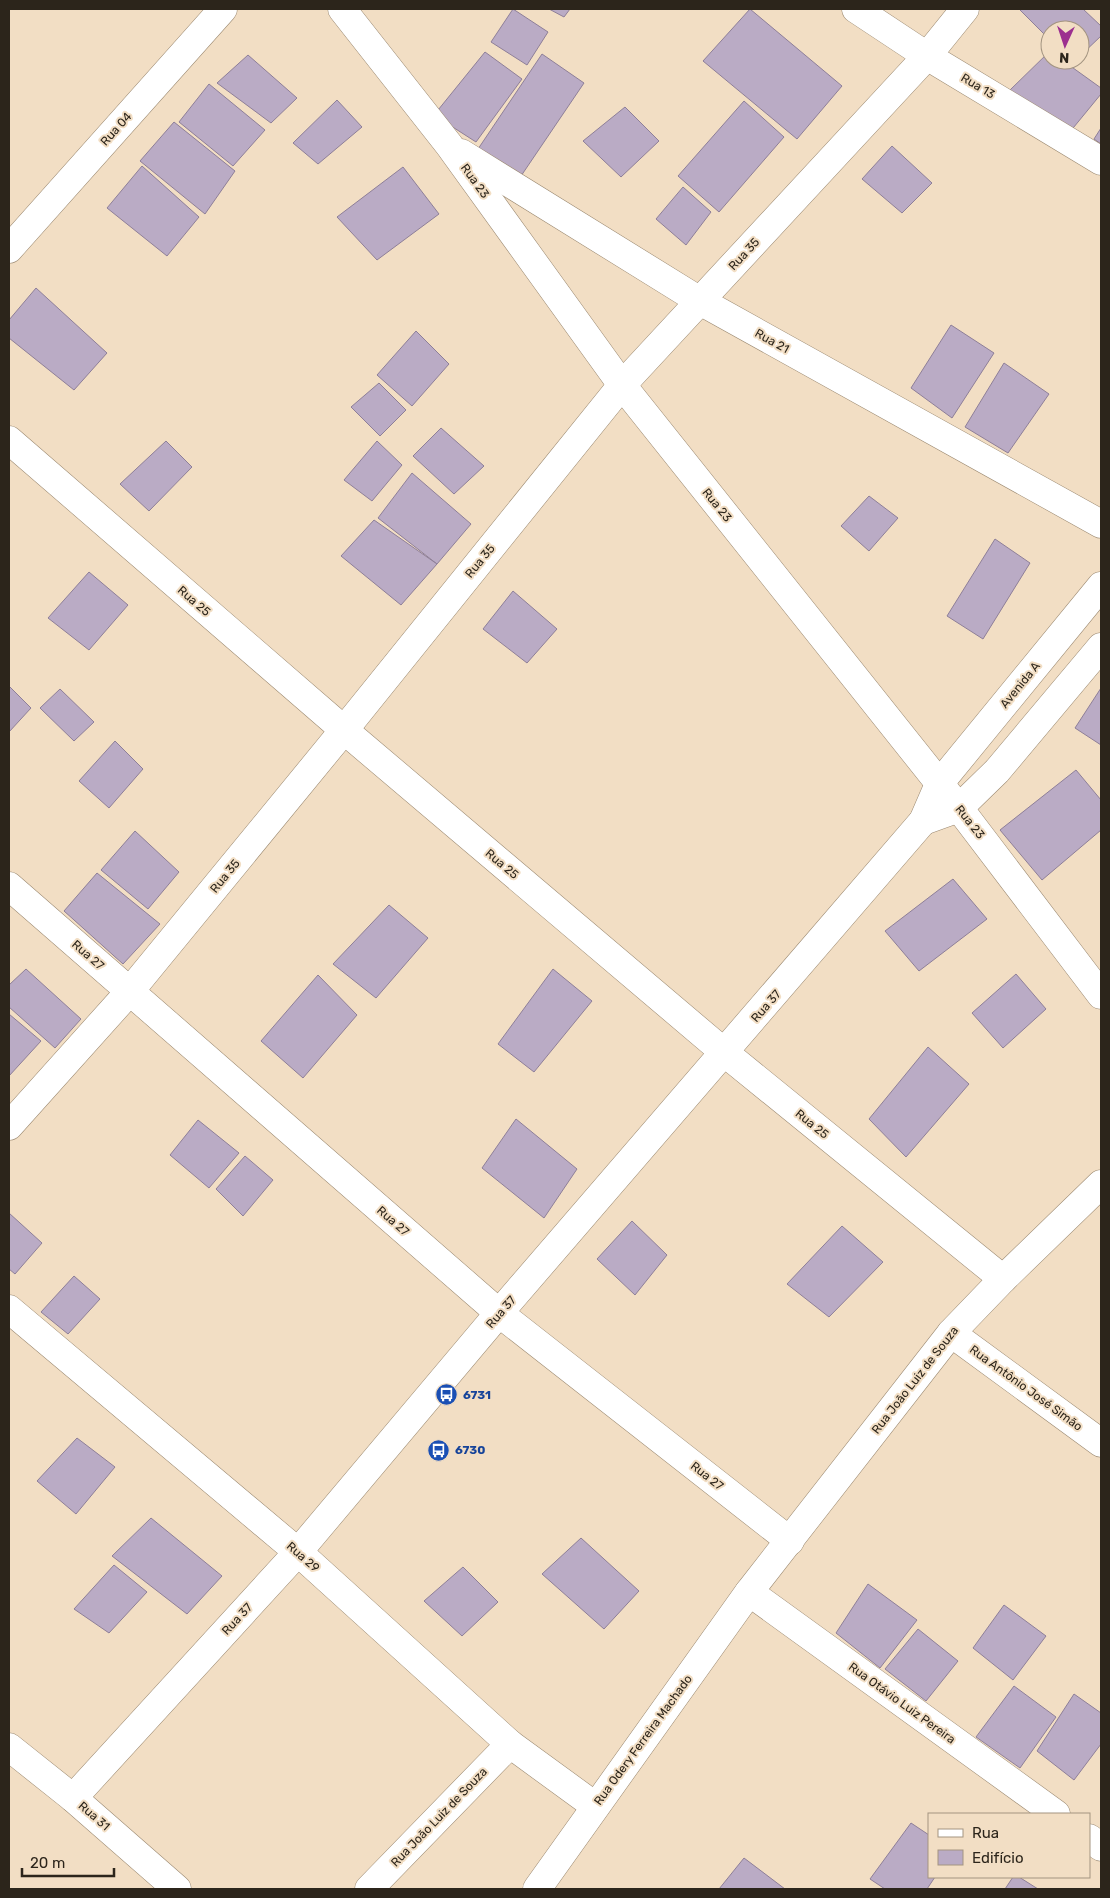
<svg xmlns="http://www.w3.org/2000/svg" width="1110" height="1898" viewBox="0 0 1110 1898" font-family="Rubik,sans-serif">
<rect width="100%" height="100%" fill="#f2dec4"/>
<g fill="#baabc5" stroke="#8e7f98">
<path d="M513 9 548 32 527 65 491 42Z"/>
<path d="M549 9H570L564 17Z"/>
<path d="M750 9 842 86 797 139 703 61Z"/>
<path d="M1019 9H1083L1101 26V36L1080 56V30H1050V40Z"/>
<path d="M1050 51V60H1062L1101 88V94L1069 133 1010 90Z"/>
<path d="M485 52 522 79 476 142 434 115Z"/>
<path d="M542 54 584 83 521 176 478 149Z"/>
<path d="M248 55 297 98 271 123 217 83Z"/>
<path d="M209 84 265 130 233 166 179 122Z"/>
<path d="M337 100 362 127 318 164 293 143Z"/>
<path d="M744 101 784 137 719 212 678 176Z"/>
<path d="M625 107 659 141 621 177 583 141Z"/>
<path d="M174 122 235 171 205 214 140 161Z"/>
<path d="M1101 128V144L1094 139Z"/>
<path d="M892 146 932 183 902 213 862 179Z"/>
<path d="M142 166 199 217 167 256 107 208Z"/>
<path d="M403 167 439 214 377 260 337 217Z"/>
<path d="M683 187 711 212 686 245 656 219Z"/>
<path d="M36 288 107 353 74 390 9 338V320Z"/>
<path d="M951 325 994 353 952 418 911 388Z"/>
<path d="M416 331 449 364 412 406 377 375Z"/>
<path d="M1004 363 1049 394 1008 453 965 427Z"/>
<path d="M379 383 406 410 380 436 351 407Z"/>
<path d="M441 428 484 466 454 494 413 456Z"/>
<path d="M166 441 192 467 149 511 120 484Z"/>
<path d="M377 441 402 465 372 501 344 480Z"/>
<path d="M412 473 471 524 437 564 378 518Z"/>
<path d="M869 496 898 518 869 551 841 526Z"/>
<path d="M374 520 437 564 401 605 341 556Z"/>
<path d="M995 539 1030 563 983 639 947 616Z"/>
<path d="M89 572 128 605 89 650 48 618Z"/>
<path d="M513 591 557 629 527 663 483 629Z"/>
<path d="M9 686 31 708 9 732Z"/>
<path d="M1101 688V745L1075 728Z"/>
<path d="M60 689 94 722 74 741 40 708Z"/>
<path d="M115 741 143 769 109 808 79 781Z"/>
<path d="M1076 770 1101 800V830L1042 880 1000 830Z"/>
<path d="M135 831 179 872 148 909 101 870Z"/>
<path d="M97 873 160 924 123 964 64 911Z"/>
<path d="M953 879 987 919 919 971 885 931Z"/>
<path d="M389 905 428 938 376 998 333 964Z"/>
<path d="M26 969 81 1019 55 1048 9 1007V985Z"/>
<path d="M553 969 592 1001 534 1072 498 1044Z"/>
<path d="M1016 974 1046 1009 1003 1048 972 1013Z"/>
<path d="M318 975 357 1015 303 1078 261 1041Z"/>
<path d="M9 1014 41 1041 9 1076Z"/>
<path d="M928 1047 969 1084 906 1157 869 1119Z"/>
<path d="M516 1119 577 1169 544 1218 482 1168Z"/>
<path d="M198 1120 239 1153 209 1188 170 1155Z"/>
<path d="M245 1156 273 1180 243 1216 216 1189Z"/>
<path d="M9 1213 42 1243 15 1274 9 1269Z"/>
<path d="M632 1221 667 1255 635 1295 597 1259Z"/>
<path d="M842 1226 883 1262 829 1317 787 1284Z"/>
<path d="M74 1276 100 1299 68 1334 41 1312Z"/>
<path d="M77 1438 115 1467 76 1514 37 1481Z"/>
<path d="M151 1518 222 1576 187 1614 112 1556Z"/>
<path d="M581 1538 639 1591 604 1629 542 1574Z"/>
<path d="M114 1565 147 1592 109 1633 74 1609Z"/>
<path d="M463 1567 498 1602 462 1636 424 1601Z"/>
<path d="M868 1584 917 1620 880 1668 836 1633Z"/>
<path d="M1004 1605 1046 1636 1013 1680 973 1648Z"/>
<path d="M918 1629 958 1661 926 1701 885 1669Z"/>
<path d="M1014 1686 1056 1717 1020 1768 976 1737Z"/>
<path d="M1074 1694 1101 1713V1744L1074 1780 1037 1751Z"/>
<path d="M911 1823 929 1835V1877H935L927 1889H885L870 1879Z"/>
<path d="M744 1858 785 1889H719Z"/>
<path d="M1013 1877H1019L1038 1889H1005Z"/>
</g>
<g fill="none" stroke-linecap="round" stroke-linejoin="round">
<defs>
<g id="street">
<path d="M342 9 449 145 622 385 959 808 1101 995"/>
<path d="M856 9 927 56 1101 161"/>
<path d="M461 153 700 301 1101 524"/>
<path d="M9 249 223 9"/>
<path d="M9 440 344 730 725 1053 1003 1279"/>
<path d="M9 886 499 1313 790 1541"/>
<path d="M9 1126 130 991 344 730 622 385 927 56 965 9"/>
<path d="M9 1309 298 1552 73 1798"/>
<path d="M951 1333 1101 1443"/>
<path d="M749 1592 1056 1814"/>
<path d="M510 1744 595 1806"/>
<path d="M9 1747 73 1798 177 1889"/>
<path d="M1089 1838 1101 1847"/>
<path d="M537 1889 749 1592 951 1333 1003 1279 1101 1184"/>
</g>
<g id="secondary">
<path d="M923 821 959 808 997 771 1101 647"/>
<path d="M369 1889 510 1744 298 1552 499 1313 923 821 939 784 1101 586"/>
</g>
</defs>
<use href="#street" stroke="#9b8971" stroke-width="29"/>
<use href="#secondary" stroke="#9b8971" stroke-width="29"/>
<use href="#street" stroke="#fff" stroke-width="28"/>
<use href="#secondary" stroke="#fff" stroke-width="28"/>
</g>
<defs>
<symbol id="bus-disc" viewBox="-11 -11 22 22"><circle r="9.5" fill="#1a4fb4" stroke="#f2dec4"/><path d="M-5-6H5V4H4V6H2V4H-2V6H-4V4H-5ZM-3.5-4V0h7V-4ZM-3.5 1.2v1.5H-2V1.2ZM2 1.2v1.5H3.5V1.2Z" fill="#fff"/></symbol>
</defs>
<g fill-rule="evenodd">
<use href="#bus-disc" x="434" y="1382" width="25" height="25"/>
<use href="#bus-disc" x="426" y="1438" width="25" height="25"/>
</g>
<g text-anchor="middle" stroke-width="4" stroke-linejoin="round" paint-order="stroke">
<g font-size="12" fill="#2c251b" stroke="#f2dec4">
<text transform="translate(978 86) rotate(31)" y="4">Rua 13</text>
<text transform="translate(116 129) rotate(-48)" y="4">Rua 04</text>
<text transform="translate(475 181) rotate(54)" y="4">Rua 23</text>
<text transform="translate(744 254) rotate(-47)" y="4">Rua 35</text>
<text transform="translate(772 341) rotate(29)" y="4">Rua 21</text>
<text transform="translate(717 505) rotate(51)" y="4">Rua 23</text>
<text transform="translate(480 561) rotate(-51)" y="4">Rua 35</text>
<text transform="translate(194 601) rotate(41)" y="4">Rua 25</text>
<text transform="translate(1020 685) rotate(-51)" y="4">Avenida A</text>
<text transform="translate(970 822) rotate(52)" y="4">Rua 23</text>
<text transform="translate(502 864) rotate(40)" y="4">Rua 25</text>
<text transform="translate(225 876) rotate(-51)" y="4">Rua 35</text>
<text transform="translate(88 955) rotate(41)" y="4">Rua 27</text>
<text transform="translate(766 1006) rotate(-49)" y="4">Rua 37</text>
<text transform="translate(812 1124) rotate(39)" y="4">Rua 25</text>
<text transform="translate(393 1221) rotate(41)" y="4">Rua 27</text>
<text transform="translate(501 1312) rotate(-49)" y="4">Rua 37</text>
<text transform="translate(915 1380) rotate(-52)" y="4">Rua João Luiz de Souza</text>
<text transform="translate(1026 1388) rotate(36)" y="4">Rua Antônio José Simão</text>
<text transform="translate(707 1476) rotate(38)" y="4">Rua 27</text>
<text transform="translate(303 1557) rotate(41)" y="4">Rua 29</text>
<text transform="translate(237 1619) rotate(-47)" y="4">Rua 37</text>
<text transform="translate(902 1703) rotate(36)" y="4">Rua Otávio Luiz Pereira</text>
<text transform="translate(643 1740) rotate(-54)" y="4">Rua Odery Ferreira Machado</text>
<text transform="translate(94 1816) rotate(41)" y="4">Rua 31</text>
<text transform="translate(439 1817) rotate(-46)" y="4">Rua João Luiz de Souza</text>
</g>
<g font-size="12" font-weight="bold" fill="#164399" stroke="#f2dec4" text-anchor="start">
<text x="463" y="1399">6731</text>
<text x="455" y="1454">6730</text>
</g>
</g>
<rect width="1110" height="1898" fill="none" stroke="#2c251b" stroke-width="20"/>
<rect x="928" y="1813" width="162" height="65" fill="#f2dec4" stroke="#a39480"/>
<rect x="938" y="1829" width="25" height="8" fill="#ffffff" stroke="#a39480"/>
<text x="972" y="1838" font-size="15" fill="#2c251b">Rua</text>
<rect x="938" y="1850" width="25" height="15" fill="#baabc5" stroke="#a39480"/>
<text x="972" y="1863" font-size="15" fill="#2c251b">Edifício</text>
<g transform="translate(1065 45) rotate(183)"><circle r="24" fill="#f2dec4" stroke="#a39480"/>
<path d="M0-4L9 19L0 12L-9 19Z" fill="#9c2f8f"/>
<text y="-8" font-size="14" font-weight="bold" text-anchor="middle" fill="#2c251b">N</text>
</g>
<path d="M22 1868v8h92v-8" fill="none" stroke="#2c251b" stroke-width="2.5"/>
<text x="30" y="1868" font-size="15" fill="#2c251b" stroke="#f2dec4" stroke-width="4" paint-order="stroke">20 m</text>
</svg>
